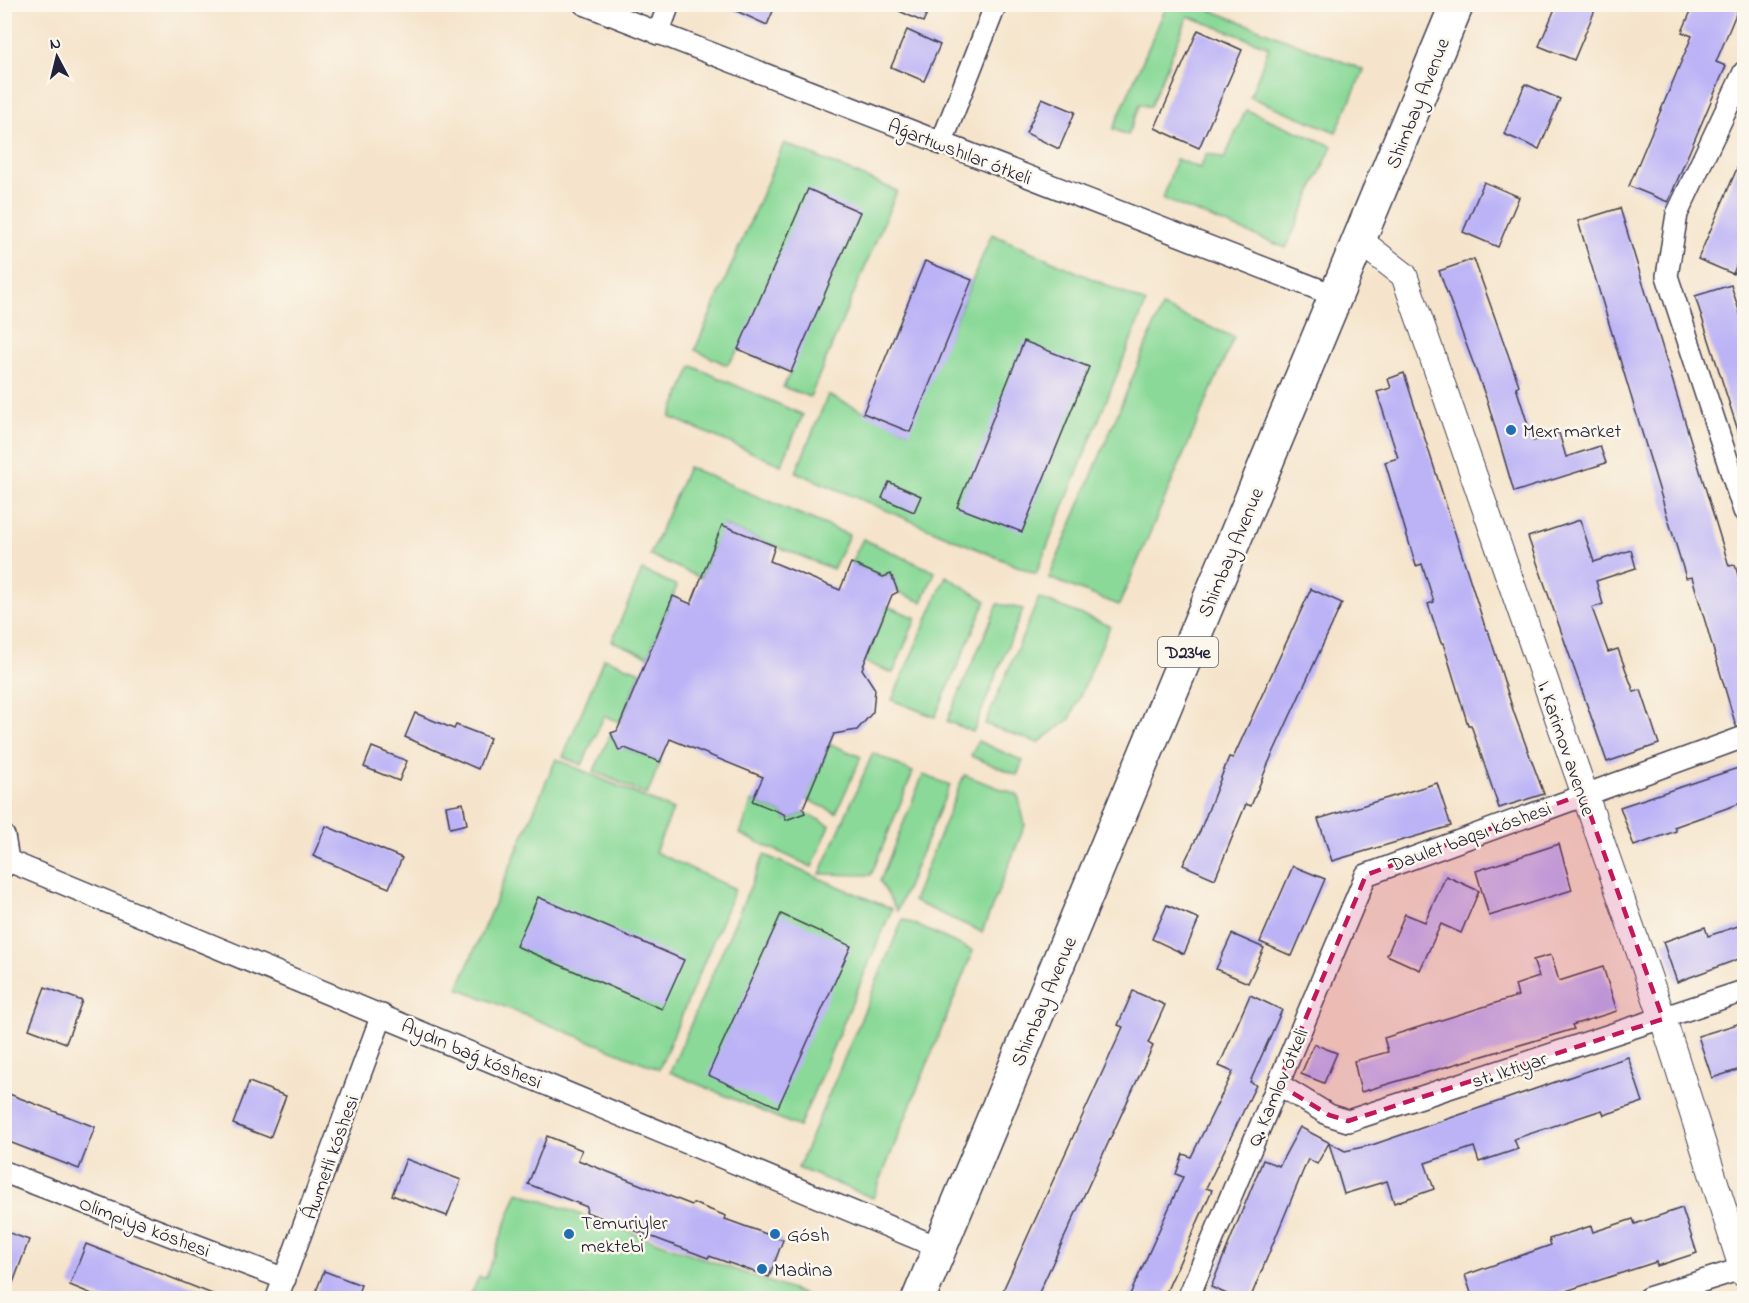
<svg xmlns="http://www.w3.org/2000/svg" width="1749" height="1303" viewBox="0 0 1749 1303" font-family="'Indie Flower',sans-serif">
<rect width="100%" height="100%" fill="#fbf7ec"/>
<filter id="ink" filterUnits="userSpaceOnUse"><feTurbulence type="fractalNoise" baseFrequency=".0167" numOctaves="2"/><feDisplacementMap in="SourceGraphic" scale="12" xChannelSelector="R" yChannelSelector="G"/><feConvolveMatrix kernelMatrix="1 2 1 2 8 2 1 2 1" color-interpolation-filters="sRGB"/></filter>
<filter id="wash" filterUnits="userSpaceOnUse"><feTurbulence type="fractalNoise" baseFrequency=".008" numOctaves="4" result="noise"/><feDisplacementMap in="SourceGraphic" scale="24" xChannelSelector="R" yChannelSelector="G"/><feGaussianBlur stdDeviation="1.35" result="paint"/><feColorMatrix in="noise" values="0 0 0 0 0 0 0 0 0 0 0 0 0 0 0 0 0 1.4 0 .05"/><feComposite in="paint" operator="in"/></filter>
<g filter="url(#wash)">
<rect width="100%" height="100%" fill="#f5e4cb"/>
<g fill="#8ad998" stroke="#567e6a" stroke-width="1.5">
<path d="M1167 5H1198L1364 70 1336 132 1250 97 1269 47 1188 16 1150 107 1140 104 1128 135 1113 129Z"/>
<path d="M1246 110 1332 146 1286 248 1163 199 1176 159 1200 168 1207 153 1224 159Z"/>
<path d="M784 143 897 191 810 397 783 387 791 372 739 349 727 365 695 350Z"/>
<path d="M992 234 1146 303 1036 574 796 472 828 395 908 431Z"/>
<path d="M1162 307 1234 337 1119 605 1049 578Z"/>
<path d="M692 366 803 415 781 465 670 417Z"/>
<path d="M688 467 849 535 833 569 723 525 701 578 650 555Z"/>
<path d="M863 539 935 572 922 602 898 592 891 574 883 577 851 563Z"/>
<path d="M642 570 677 586 648 656 612 641Z"/>
<path d="M946 576 986 601 935 717 892 700Z"/>
<path d="M1039 598 1110 626 1070 719 1038 743 985 724Z"/>
<path d="M998 604 1023 609 973 732 947 721Z"/>
<path d="M887 606 916 618 893 673 865 662Z"/>
<path d="M604 658 641 672 620 722 604 716 582 765 563 757Z"/>
<path d="M611 733 625 748 660 762 647 795 594 771Z"/>
<path d="M978 741 1023 761 1017 775 971 756Z"/>
<path d="M830 744 861 757 836 813 806 799Z"/>
<path d="M873 753 913 772 871 875 820 874Z"/>
<path d="M556 759 673 810 655 852 735 889 659 1069 458 988Z"/>
<path d="M923 775 950 785 897 911 880 881Z"/>
<path d="M964 775 1018 795 1025 825 982 932 913 901Z"/>
<path d="M752 801 784 814 786 820 805 813 830 825 812 867 740 834Z"/>
<path d="M764 855 892 909 799 1127 670 1072Z"/>
<path d="M903 919 973 951 873 1198 798 1168Z"/>
<path d="M518 1192 814 1298H469L479 1277 485 1278Z"/>
</g>
<g id="blocks">
<g fill="#bcb3f6">
<path d="M721 4H776L767 25Z"/>
<path d="M884 4H931L923 22Z"/>
<path d="M1557 4H1582L1595 10 1574 60 1539 46Z"/>
<path d="M1694 4H1726L1738 9 1716 62 1726 66 1668 202 1629 186 1692 36 1682 32Z"/>
<path d="M907 30 940 45 924 81 891 67Z"/>
<path d="M1198 30 1242 50 1199 148 1155 128Z"/>
<path d="M1525 84 1560 99 1539 149 1504 134Z"/>
<path d="M1042 98 1075 112 1059 149 1026 133Z"/>
<path d="M1744 152V246L1733 274 1698 259Z"/>
<path d="M1484 182 1519 197 1498 247 1463 232Z"/>
<path d="M808 189 860 212 791 372 738 349Z"/>
<path d="M1620 208 1729 566 1735 565 1744 596V725L1736 726 1692 577 1686 578 1578 221Z"/>
<path d="M1474 259 1519 385 1516 387 1533 441 1559 433 1566 457 1600 446 1606 463 1514 492 1488 403 1439 271Z"/>
<path d="M925 261 972 280 910 432 863 413Z"/>
<path d="M1731 285 1744 326V440H1741L1695 296Z"/>
<path d="M1024 341 1089 367 1022 532 957 507Z"/>
<path d="M1404 373 1486 630H1488L1514 713 1544 794 1499 808 1471 725H1468L1443 643H1441L1428 604 1434 602 1422 564 1416 566 1385 462 1398 458 1377 392 1391 388 1388 379Z"/>
<path d="M889 482 921 496 914 512 882 498Z"/>
<path d="M1580 520 1594 562 1631 550 1636 568 1596 581 1603 604 1592 608 1608 652 1618 649 1634 692 1641 690 1659 744 1607 762 1528 537Z"/>
<path d="M722 525 775 546 770 561 840 590 851 563 883 577 891 574 898 592 892 595 862 669 875 689 873 712 857 730 834 734 803 808 805 813 786 820 784 814 752 801 763 777 670 739 660 762 625 748 619 751 611 733 617 731 673 596 691 604Z"/>
<path d="M1311 589 1342 603 1268 764 1251 806 1246 804 1215 879 1183 865 1200 831 1229 757 1233 758Z"/>
<path d="M415 713 454 729 456 725 490 738 478 769 405 737Z"/>
<path d="M372 747 407 761 399 781 364 767Z"/>
<path d="M1744 766V802L1674 827 1676 831 1634 846 1620 807Z"/>
<path d="M1437 783 1451 826 1332 861 1318 819Z"/>
<path d="M463 803 467 824 450 828 446 806Z"/>
<path d="M326 826 402 858 389 888 313 856Z"/>
<path d="M1559 844 1572 890 1489 916 1476 871Z"/>
<path d="M1293 866 1325 879 1292 956 1260 942Z"/>
<path d="M1446 876 1479 891 1461 933 1441 924 1420 970 1387 955 1405 914 1425 922Z"/>
<path d="M538 897 684 960 662 1009 516 946Z"/>
<path d="M1167 905 1199 919 1184 954 1152 939Z"/>
<path d="M781 914 851 946 778 1107 708 1075Z"/>
<path d="M1744 924V957L1677 982 1663 942 1705 927 1708 936Z"/>
<path d="M1232 934 1264 948 1248 983 1216 969Z"/>
<path d="M1551 955 1559 981 1603 967 1617 1011 1572 1025 1574 1029 1361 1092 1354 1061 1388 1052 1384 1038 1518 996 1515 985 1539 977 1533 960Z"/>
<path d="M45 987 82 1001 66 1043 29 1029Z"/>
<path d="M1133 991 1165 1005 1148 1043 1153 1046 1036 1299H999L1123 1027 1118 1025Z"/>
<path d="M1250 995 1282 1010 1250 1082 1256 1085 1206 1188 1212 1190 1163 1299H1128L1183 1177 1176 1174 1183 1154 1191 1157 1233 1072 1219 1066Z"/>
<path d="M1744 1022V1068L1712 1078 1698 1036Z"/>
<path d="M1314 1044 1337 1053 1324 1083 1301 1074Z"/>
<path d="M1628 1057 1643 1102 1604 1115 1602 1110 1514 1139 1518 1149 1479 1162 1474 1147 1425 1163 1434 1189 1394 1203 1387 1181 1344 1194 1329 1143 1317 1164 1308 1159 1250 1299H1238L1211 1287 1263 1160 1279 1166 1300 1127 1345 1151 1372 1145Z"/>
<path d="M249 1082 286 1096 270 1138 233 1124Z"/>
<path d="M4 1092 95 1127 79 1169 4 1140Z"/>
<path d="M547 1136 582 1150 578 1160 692 1205 693 1203 726 1216 725 1219 783 1240 769 1277 709 1256 708 1258 586 1212 587 1207 528 1184Z"/>
<path d="M406 1159 461 1180 447 1216 392 1195Z"/>
<path d="M1682 1208 1697 1253 1657 1266 1656 1262 1541 1299H1473L1465 1275 1551 1245 1549 1239 1591 1226 1593 1232 1633 1219 1635 1224Z"/>
<path d="M4 1231 29 1240 7 1299H4Z"/>
<path d="M86 1244 220 1297V1299H104L70 1285Z"/>
<path d="M324 1271 361 1285 356 1299H313Z"/>
</g>
</g>
</g>
<g filter="url(#ink)">
<use href="#blocks" fill-opacity="0" stroke="#423f51" stroke-width="1.5"/>
<g fill="none" stroke-linecap="round" stroke-linejoin="round">
<defs>
<g id="minor">
<path d="M584 4 1336 296"/>
<path d="M658 34 669 4"/>
<path d="M1744 72 1677 214 1667 276 1744 511"/>
<path d="M941 144 996 4"/>
<path d="M4 836 8 860 4 867"/>
<path d="M4 859 940 1248"/>
<path d="M1278 1084 1329 1115 1348 1121 1744 991"/>
<path d="M4 1172 285 1279"/>
<path d="M277 1298 382 1015"/>
<path d="M1188 1298 1366 875 1744 737"/>
<path d="M1648 1298 1744 1268"/>
</g>
<path id="tertiary" d="M1360 241 1404 275 1663 1019 1744 1274"/>
<path id="primary" d="M919 1298 1457 4"/>
</defs>
<use href="#minor" stroke="#423f51" stroke-width="24"/>
<use href="#tertiary" stroke="#423f51" stroke-width="28"/>
<use href="#primary" stroke="#423f51" stroke-width="36"/>
<use href="#minor" stroke="#fff" stroke-width="21"/>
<use href="#tertiary" stroke="#fff" stroke-width="26"/>
<use href="#primary" stroke="#fff" stroke-width="33"/>
</g>
</g>
<path fill="#c2185b" fill-opacity="0.2" stroke="#c2185b" stroke-width="4.5" stroke-dasharray="12 8" stroke-linejoin="round" d="M1583 794 1663 1019 1348 1121 1329 1115 1278 1084 1366 875Z"/>
<g fill="#1f6fb2" stroke="#fbf7ec" stroke-width="2">
<circle cx="1511" cy="430" r="6"/>
<circle cx="569" cy="1234" r="6"/>
<circle cx="775" cy="1234" r="6"/>
<circle cx="762" cy="1269" r="6"/>
</g>
<g text-anchor="middle" stroke-width="5" stroke-linejoin="round" paint-order="stroke">
<rect fill="#fbf7ec" stroke="#636270" stroke-width="1.5" x="1158" y="637" width="60" height="30" rx="4.5"/>
<g font-size="18" font-weight="bold" fill="#22223b">
<text x="1188" y="658">D234e</text>
</g>
<g font-size="20" fill="#22223b" stroke="#fbf7ec">
<text transform="translate(1417 103) rotate(-68)" y="7">Shimbay Avenue</text>
<text transform="translate(960 151) rotate(21)" y="7">Aǵartıwshılar ótkeli</text>
<text transform="translate(1230 552) rotate(-67)" y="7">Shimbay Avenue</text>
<text transform="translate(1567 748) rotate(71)" y="7">I. Karimov avenue</text>
<text transform="translate(1470 836) rotate(-20)" y="7">Daulet baqsı kóshesi</text>
<text transform="translate(1043 1001) rotate(-67)" y="7">Shimbay Avenue</text>
<text transform="translate(472 1053) rotate(23)" y="7">Aydın baǵ kóshesi</text>
<text transform="translate(1509 1069) rotate(-18)" y="7">st. Iktiyar</text>
<text transform="translate(1277 1087) rotate(-67)" y="7">Q. Kamlov ótkeli</text>
<text transform="translate(330 1157) rotate(-70)" y="7">Áwmetli kóshesi</text>
<text transform="translate(145 1226) rotate(21)" y="7">Olimpiya kóshesi</text>
</g>
<g font-size="20" fill="#22223b" stroke="#fbf7ec" text-anchor="start">
<text x="1523" y="437">Mexr market</text>
<text x="581" y="1229">Temuriyler<tspan x="581" dy="23">mektebi</tspan></text>
<text x="787" y="1241">Gósh</text>
<text x="774" y="1276">Madina</text>
</g>
</g>
<rect width="1749" height="1303" fill="none" stroke="#fbf7ec" stroke-width="24"/>
<g transform="translate(57 57) rotate(353)" stroke="#fbf7ec" stroke-width="4.5" paint-order="stroke">
<path d="M0-4.5L10 22L0 15L-10 22Z" fill="#22223b"/>
<text y="-9" font-size="16" font-weight="bold" text-anchor="middle" fill="#22223b">N</text>
</g>
</svg>
